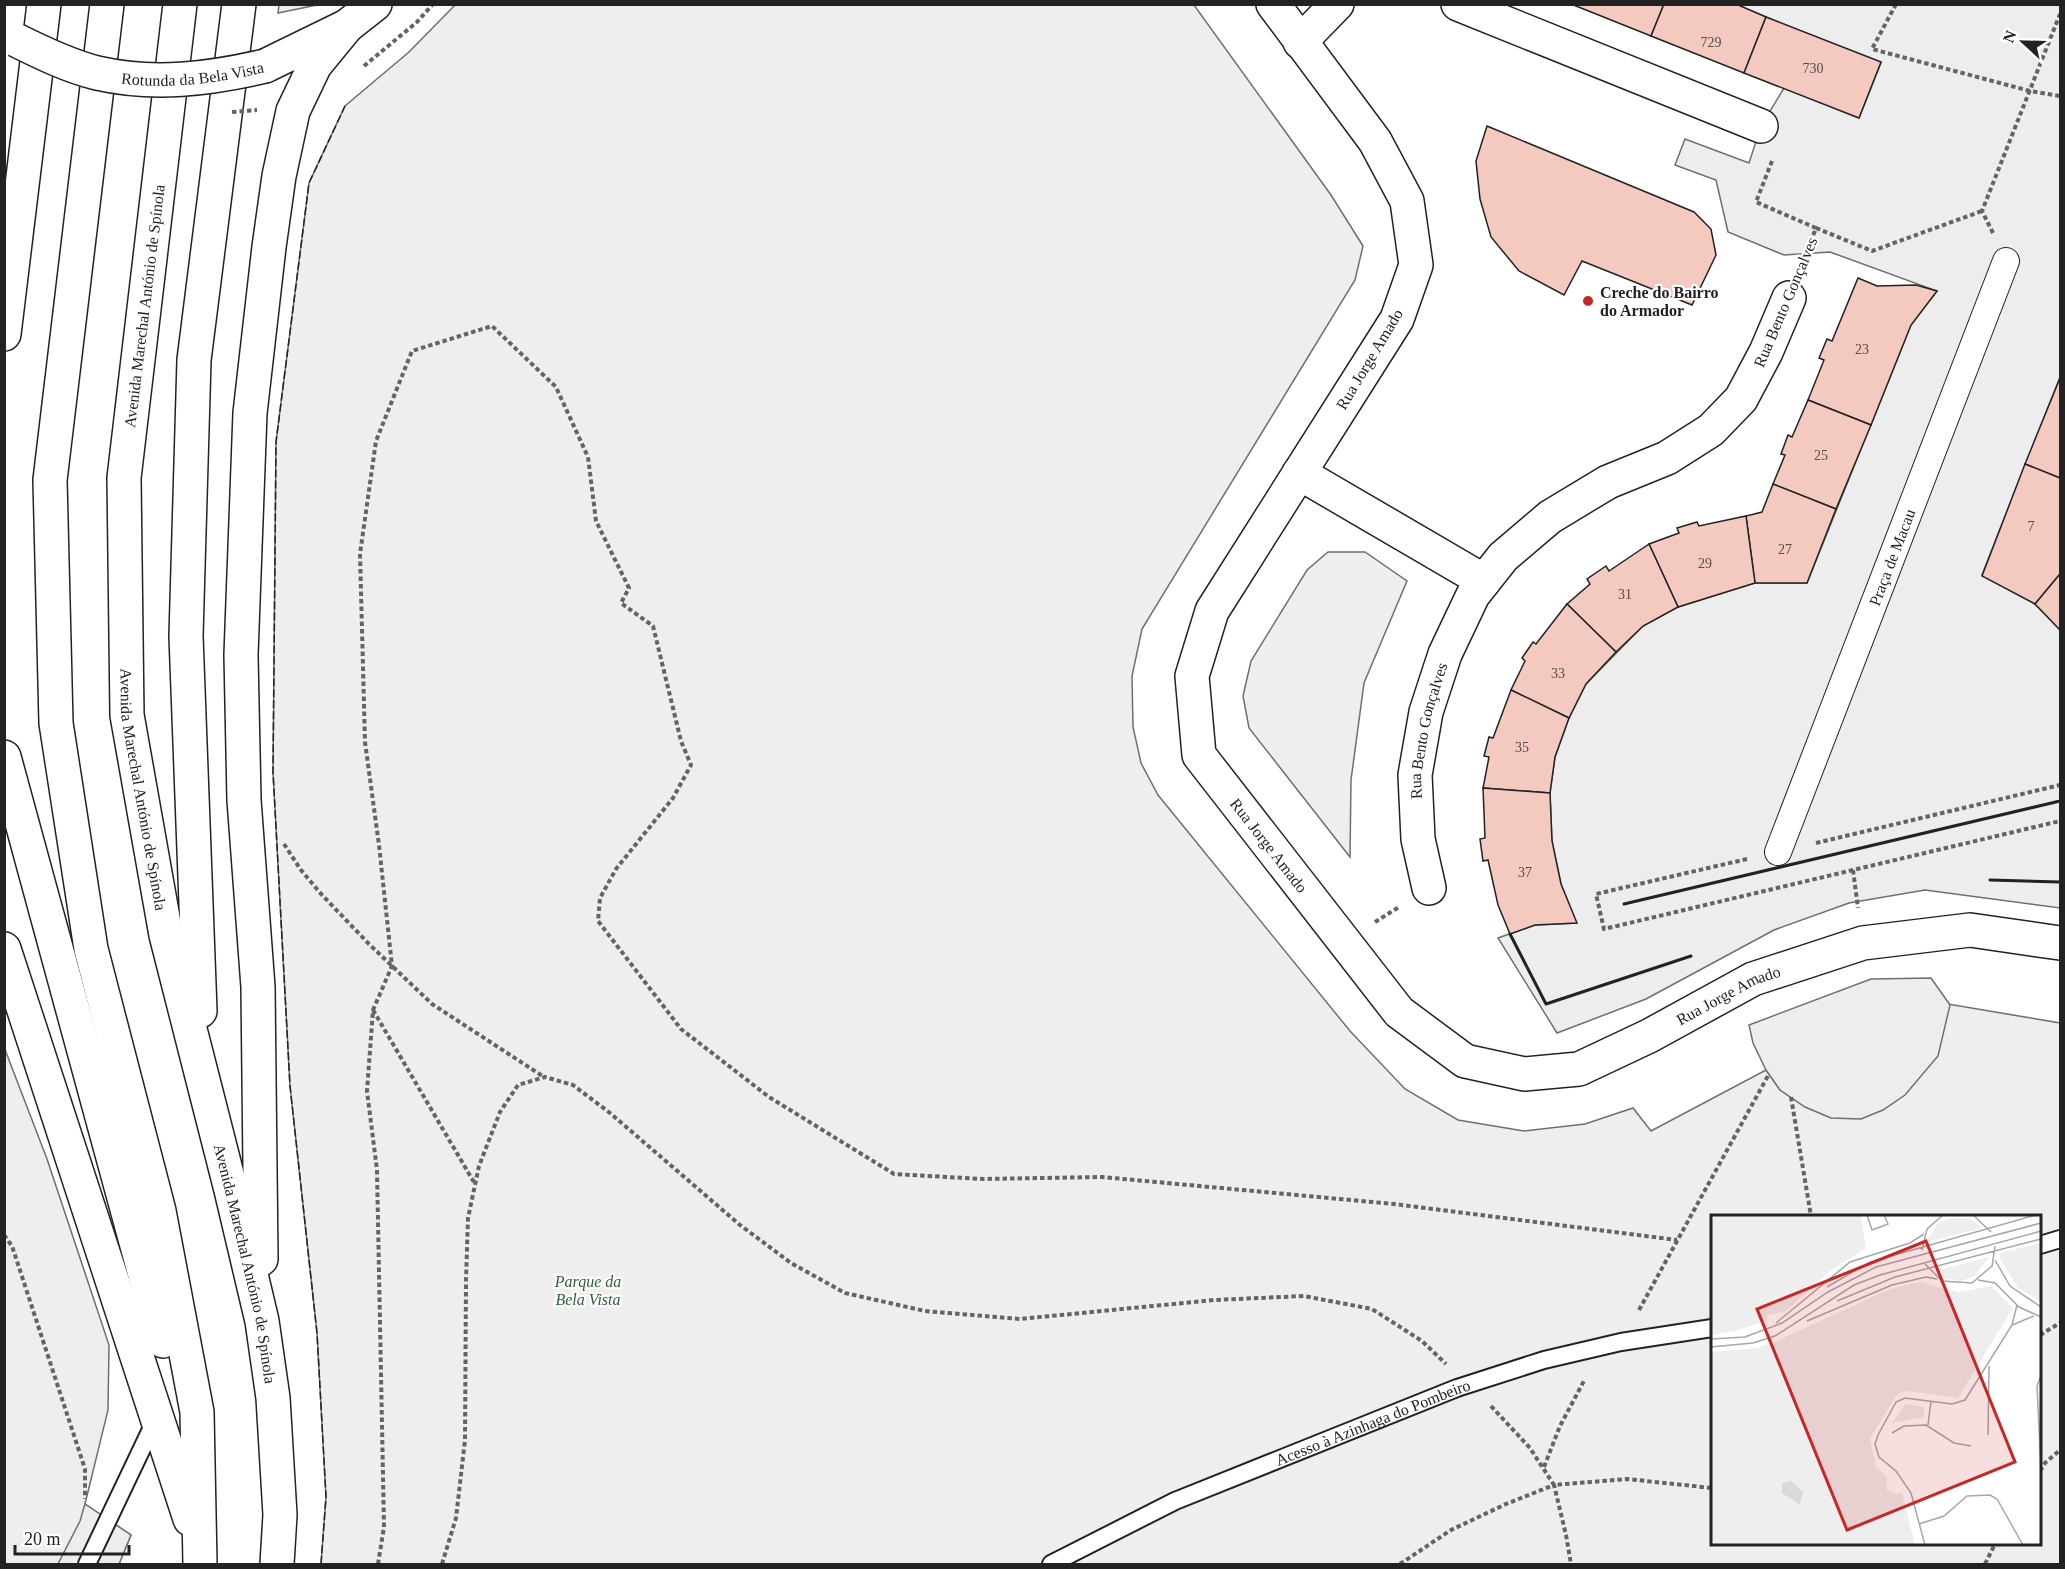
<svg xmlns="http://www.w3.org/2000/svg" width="2065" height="1569" viewBox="0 0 2065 1569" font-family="'Times New Roman',serif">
<rect width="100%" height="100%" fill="#fff"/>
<g fill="#eee" stroke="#6f6f6f" stroke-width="1.5" fill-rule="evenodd">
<path d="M279 5V4L317 5 278 13Z"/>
<path d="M455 5H1194L1331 195 1363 246 1355 280 1142 629 1132 676 1133 727 1141 763 1158 795 1350 1031 1405 1089 1458 1120 1524 1131 1585 1124 1633 1108 1651 1131 1766 1070 1780 1090 1791 1097 1942 1003 2060 1023V1564H321L326 1497 317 1333 290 1086 273 772 276 442 309 183 345 106 409 52ZM1712 1216H2040V1544H1712Z"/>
<path d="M1328 552H1365L1407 581 1364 683 1351 780 1350 857 1249 728 1243 696 1251 661 1307 570Z"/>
<path d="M4 1047 47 1159 109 1345 108 1410 85 1504 131 1535 119 1564H5Z"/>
</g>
<g fill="#ededed" stroke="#6f6f6f" stroke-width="1.5">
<path d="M1736 5H2060V377L1982 575 2035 604 2060 630V908L1925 890 1849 903 1774 930 1646 999 1557 1033 1498 938 1535 925 1576 923 1561 884 1552 841 1550 793 1555 757 1569 718 1586 684 1643 626 1678 607 1755 583H1807L1911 325 1937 291 1830 252 1784 255 1728 232 1716 180 1675 165 1685 139 1749 163 1761 126 1784 88 1859 118 1881 63Z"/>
<path d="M1931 978 1950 1005 1938 1056 1905 1095 1883 1110 1861 1119 1831 1118 1805 1107 1780 1090 1766 1070 1753 1043 1749 1025 1871 979Z"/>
<path d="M85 1504 131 1535 119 1564H58L80 1521Z"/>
</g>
<g fill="#f3c9c0" stroke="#222" stroke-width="1.5">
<path d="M1571 4H1664L1651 36Z"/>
<path d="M1664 4H1736L1766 17 1744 73 1651 36Z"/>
<path d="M1766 17 1881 62 1859 118 1744 73Z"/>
<path d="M1487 126 1694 212 1711 229 1716 255 1692 305 1582 261 1564 295 1519 271 1491 237 1480 199 1476 161Z"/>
<path d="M1858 278 1877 286 1916 285 1937 291 1911 325 1871 425 1808 400 1824 360 1819 358 1827 339 1832 341Z"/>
<path d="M2060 378V478L2025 464Z"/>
<path d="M1808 400 1871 425 1836 509 1773 484 1785 455 1781 454 1788 435 1792 437Z"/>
<path d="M2025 464 2060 478V574L2035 604 1982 576Z"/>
<path d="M1773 484 1836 509 1807 583H1755L1746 516 1762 512Z"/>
<path d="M1746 516 1755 583 1678 607 1649 544 1679 533 1677 528 1697 522 1699 526Z"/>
<path d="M1649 544 1678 607 1643 626 1616 652 1567 604 1590 584 1587 579 1606 566 1609 571Z"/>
<path d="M2060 574V630L2035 604Z"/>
<path d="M1567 604 1616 652 1586 684 1569 718 1511 690 1525 661 1522 658 1533 642 1536 644Z"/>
<path d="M1511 690 1569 718 1555 757 1550 793 1483 788 1489 757 1484 756 1489 737 1493 738Z"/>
<path d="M1483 788 1550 793 1552 841 1561 884 1577 923 1535 925 1510 934 1498 905 1488 860 1483 861 1480 839 1485 838Z"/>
</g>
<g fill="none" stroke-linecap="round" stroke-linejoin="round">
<defs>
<g id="service">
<path d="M2040 1245 2060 1239"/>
<path d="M87 1564 156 1419"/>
<path id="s1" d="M1051 1564 1175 1501 1457 1388 1544 1360 1621 1342 1712 1328"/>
</g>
<g id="pedestrian">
<path id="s2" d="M1778 852 2006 261"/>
</g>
<g id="minor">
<path id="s3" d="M1273 4 1375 141 1407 201 1416 265 1397 319 1212 611 1192 676 1199 755 1399 1012 1465 1061 1524 1074 1579 1069 1649 1036 1753 979 1863 943 1970 930 2060 943"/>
<path d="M1458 4 1761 126"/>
<path d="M1300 42 1337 4"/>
<path d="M1299 473 1484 581"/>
<path id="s4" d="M1429 888 1418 839 1415 775 1426 712 1445 654 1473 595 1503 557 1550 517 1608 482 1667 458 1711 430 1741 399 1766 352 1789 298"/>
</g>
<g id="trunk">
<path d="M107 4 50 480 56 723 91 949 159 1211 197 1412 200 1564"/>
<path id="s5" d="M180 4 124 478 127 715 166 935 231 1190 262 1321 273 1398 280 1515 277 1564"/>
<path d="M265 66 347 26 375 4"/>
<path d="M4 334 44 4"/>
<path d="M4 757 163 1341"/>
<path d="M4 949 190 1519"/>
<path d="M200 1011 186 636 194 360 239 4"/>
<path d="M261 1259 258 987 244 800 241 655 250 413 269 247 279 176 293 111 315 65 347 26"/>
</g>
</defs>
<use href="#service" stroke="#222" stroke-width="20"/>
<use href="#pedestrian" stroke="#222" stroke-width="28"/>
<use href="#minor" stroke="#222" stroke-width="36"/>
<use href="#trunk" stroke="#222" stroke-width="36"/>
<g stroke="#646464" stroke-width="4" stroke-dasharray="4.5 3" stroke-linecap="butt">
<path d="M1896 4 1872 49 2030 91 2060 96"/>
<path d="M364 66 417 22 433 4"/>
<path d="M1772 161 1756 202 1816 228 1801 267"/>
<path d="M1816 228 1872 251 1982 211"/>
<path d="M1993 233 1982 211 2060 14"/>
<path d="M1816 843 2060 785"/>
<path d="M284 844 301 870 322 895 369 944 432 1004 544 1077"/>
<path d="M1747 859 1596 894 1604 929 2060 821"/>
<path d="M1853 870 1858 908"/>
<path d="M1375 922 1399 907"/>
<path d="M373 1010 475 1184"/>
<path d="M1791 1097 1811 1216"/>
<path d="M4 1235 12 1246 85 1469V1499"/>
<path d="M1639 1310 1769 1074"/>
<path d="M2040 1335 2060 1323"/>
<path d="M1491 1406 1530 1448 1554 1485 1627 1479 1712 1488"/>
<path d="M1544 1467 1560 1426 1585 1379"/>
<path d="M2040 1471 2045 1463 2060 1450"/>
<path d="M378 1564 384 1527 377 1170 367 1091 373 1010 392 966 379 845 365 742 360 554 376 441 412 351 492 326 556 387 588 457 596 521 629 588 621 603 653 626 681 741 691 765 673 798 616 869 600 898 598 921 681 1029 769 1097 894 1174 983 1179 1102 1177 1394 1204 1677 1240"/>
<path d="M442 1564 456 1518 465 1440 466 1280 468 1218 479 1166 500 1112 518 1085 545 1077 573 1085 610 1113 740 1225 791 1263 845 1293 925 1311 1020 1319 1214 1300 1304 1296 1372 1309 1422 1341 1446 1364"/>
<path d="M1400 1564 1451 1530 1506 1504 1554 1485 1566 1535 1571 1564"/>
<path d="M1985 1564 1995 1544"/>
</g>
<use href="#service" stroke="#fff" stroke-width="16"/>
<use href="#pedestrian" stroke="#fff" stroke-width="26"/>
<use href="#minor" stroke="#fff" stroke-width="33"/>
<use href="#trunk" stroke="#fff" stroke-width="33"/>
<defs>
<g id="trunk-bridge">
<path id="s6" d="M16 40C42 53 69 66 97 73 154 86 209 79 265 66"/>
</g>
</defs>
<use href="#trunk-bridge" stroke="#222" stroke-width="36" stroke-linecap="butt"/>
<path stroke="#646464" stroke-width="4" stroke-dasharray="4.5 3" stroke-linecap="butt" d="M232 112 257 110"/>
<use href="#trunk-bridge" stroke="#fff" stroke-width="33"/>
<path stroke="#222" stroke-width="1.5" stroke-dasharray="8 3" stroke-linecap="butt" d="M321 1564 326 1497 317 1333 290 1086 273 772 276 442 309 183 345 106"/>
<g stroke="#222" stroke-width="3">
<path d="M1990 880 2060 882"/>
<path d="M1624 904 2060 801"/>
<path d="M1510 934 1546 1004 1691 956"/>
</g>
</g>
<circle fill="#c62828" stroke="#fff" stroke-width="2" cx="1588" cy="301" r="6"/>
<g text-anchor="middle" stroke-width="4.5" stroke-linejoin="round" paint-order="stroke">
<g font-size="14" fill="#564c4a">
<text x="1711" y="47">729</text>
<text x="1813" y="73">730</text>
<text x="1862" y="354">23</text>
<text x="1821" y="460">25</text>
<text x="2031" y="531">7</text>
<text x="1785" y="554">27</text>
<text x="1705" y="568">29</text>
<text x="1625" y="599">31</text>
<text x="1558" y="678">33</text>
<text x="1522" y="752">35</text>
<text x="1525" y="877">37</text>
</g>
<g font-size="16" fill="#222" stroke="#fff">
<text dy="6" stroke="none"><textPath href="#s6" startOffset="184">Rotunda da Bela Vista</textPath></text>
<text transform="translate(1785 302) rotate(-67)" y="6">Rua Bento Gonçalves</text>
<text transform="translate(144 306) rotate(-83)" y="6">Avenida Marechal António de Spínola</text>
<text transform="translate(1369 359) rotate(-59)" y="6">Rua Jorge Amado</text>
<text dy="6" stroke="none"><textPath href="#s2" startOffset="316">Praça de Macau</textPath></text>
<text dy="6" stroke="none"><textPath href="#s4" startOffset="160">Rua Bento Gonçalves</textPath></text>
<text dy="6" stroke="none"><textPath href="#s5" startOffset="790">Avenida Marechal António de Spínola</textPath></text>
<text dy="6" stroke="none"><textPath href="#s3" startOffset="968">Rua Jorge Amado</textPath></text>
<text dy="6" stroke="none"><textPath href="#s3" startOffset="1544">Rua Jorge Amado</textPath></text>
<text dy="6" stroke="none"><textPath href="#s5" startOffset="1276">Avenida Marechal António de Spínola</textPath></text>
<text dy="6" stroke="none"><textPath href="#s1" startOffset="352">Acesso à Azinhaga do Pombeiro</textPath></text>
</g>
<g font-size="16" font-weight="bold" fill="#222" stroke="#fff" text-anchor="start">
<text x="1600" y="298">Creche do Bairro<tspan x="1600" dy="18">do Armador</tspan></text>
</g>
<g font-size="16" font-style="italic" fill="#2f5e38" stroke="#fff">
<text x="588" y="1287">Parque da<tspan x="588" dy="18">Bela Vista</tspan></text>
</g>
</g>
<g transform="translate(1711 1215)">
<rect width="330" height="330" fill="#fff"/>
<path d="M0 0H150L155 33 119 56 75 96 57 100 55 106 28 115 0 120ZM239 3H259L271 13 215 27 227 8ZM330 28V87L307 73 289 44V38ZM278 42 264 61 250 66 232 63 225 56ZM208 67 248 77 280 71 302 93 247 183 197 176 186 179 159 224 165 252 176 262 175 274 185 279 191 278 204 330 0 329V137L46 133 68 125 179 74ZM194 189 213 192V202L181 208Z" fill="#eee"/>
<path d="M80 266 92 277 89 290 71 278V268Z" fill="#d9d9d9"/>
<path fill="none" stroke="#a7a7a7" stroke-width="1.5" d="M156 0 161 15 177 9 173 0M262 0 280 17M211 35 216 14 232 0M284 45 299 71 330 92M214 49 231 66 261 68 281 51 284 31M267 65 284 68 308 92 330 102M116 72 159 47 325 0M126 86 184 62 330 24M96 106 181 70 215 62 226 64M65 108 139 47 199 28 213 19M301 110 323 101M0 124 34 122 71 108 117 77 165 52 330 8M0 132 42 128 64 121 143 70 169 60 330 16M330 161 326 171 330 254M217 210 220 186M181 218 193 211 215 210 243 228 260 231M277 220 278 151M208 309 233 301 256 281 279 280 286 284 312 330M214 330 200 278 185 256 168 242 164 229 167 220 185 187 194 183 241 189 254 185 301 110 306 90"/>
<path fill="#c62828" fill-opacity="0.15" stroke="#c62828" stroke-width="3" d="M215 26 304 247 136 315 46 94Z"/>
<rect width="330" height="330" fill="none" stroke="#222" stroke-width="3"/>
</g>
<rect width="2065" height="1569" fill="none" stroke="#222222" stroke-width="12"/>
<g transform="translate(2023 42) rotate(292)" stroke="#ffffff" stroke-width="4.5" paint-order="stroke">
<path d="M0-4.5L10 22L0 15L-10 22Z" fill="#222222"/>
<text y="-9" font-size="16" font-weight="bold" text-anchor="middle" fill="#222222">N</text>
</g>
<path d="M15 1545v9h114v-9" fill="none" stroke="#222222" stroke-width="3"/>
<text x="24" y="1545" font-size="18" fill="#222222" stroke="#ffffff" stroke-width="4.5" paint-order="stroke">20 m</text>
</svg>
